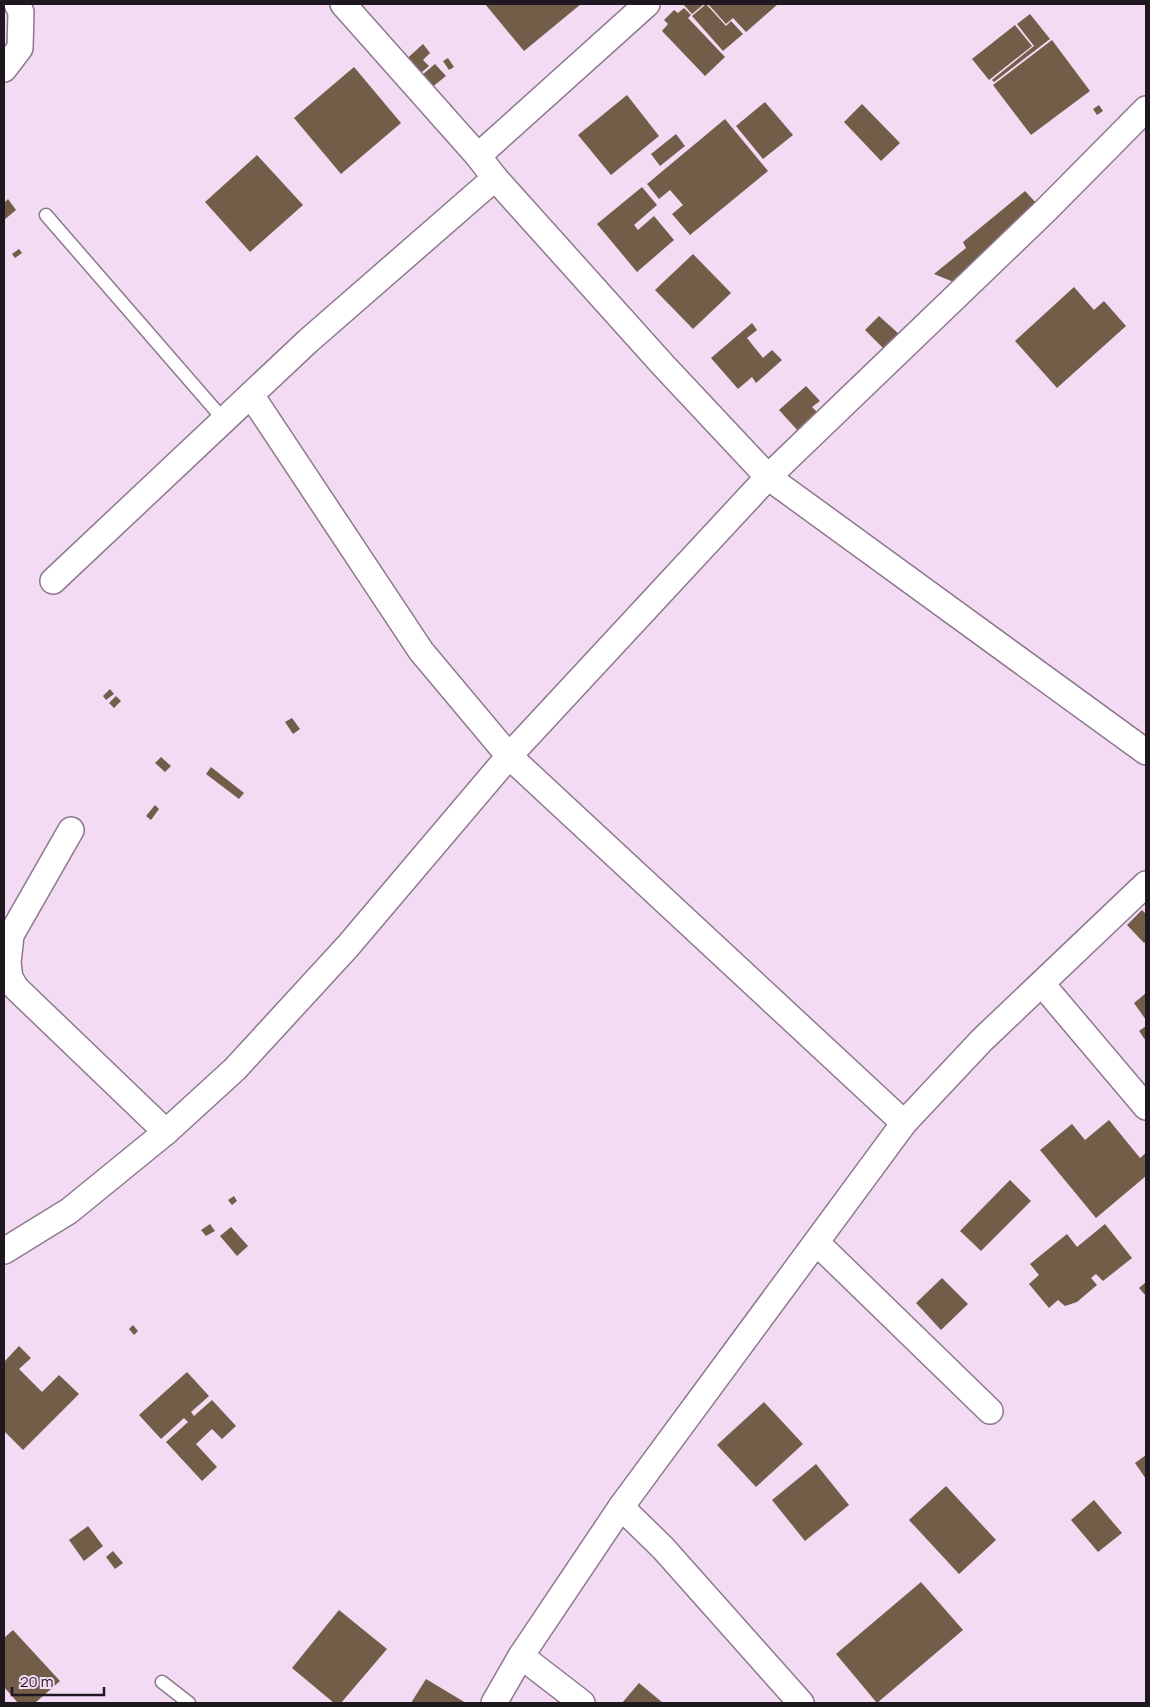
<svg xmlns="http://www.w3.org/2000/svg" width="1150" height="1707" viewBox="0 0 1150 1707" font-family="Manrope,sans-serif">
<rect width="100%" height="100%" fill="#f3dbf3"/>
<g fill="#725d48">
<path d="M485 4H581L524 51Z"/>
<path d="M683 4H704L692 14Z"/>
<path d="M706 4 726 26 731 21 743 34 723 51 692 16Z"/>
<path d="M708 4H778L746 32 733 18 726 24Z"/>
<path d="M684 8 691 15 688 18 725 57 705 76 662 31 668 24 664 20 674 10 678 13Z"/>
<path d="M1030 14 1050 39 994 82 992 80 1034 46 1017 24Z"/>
<path d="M1015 25 1032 46 989 80 972 59Z"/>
<path d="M1052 40 1090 91 1031 135 993 85Z"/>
<path d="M423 44 430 53 423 60 429 66 415 78 402 63Z"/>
<path d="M448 58 454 67 449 70 443 61Z"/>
<path d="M435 64 446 76 426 92 416 80Z"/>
<path d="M354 67 401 123 341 174 294 118Z"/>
<path d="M627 95 659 136 611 175 578 135Z"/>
<path d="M765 102 793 135 763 159 736 126Z"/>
<path d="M862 104 900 143 881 161 844 122Z"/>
<path d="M1099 105 1103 111 1097 115 1093 109Z"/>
<path d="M725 119 768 171 690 235 672 214 683 205 670 190 659 199 647 184Z"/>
<path d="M676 134 685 146 660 166 651 154Z"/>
<path d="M257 155 303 205 250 252 205 202Z"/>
<path d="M642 187 657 205 634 225 638 230 654 216 674 240 637 272 597 224Z"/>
<path d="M1025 191 1038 205 956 283 934 274 966 248 963 242Z"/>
<path d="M8 199 16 210 4 220V203Z"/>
<path d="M19 249 22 253 15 258 12 254Z"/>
<path d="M693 254 731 293 693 329 655 290Z"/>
<path d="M1074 287 1094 310 1104 301 1126 326 1057 388 1015 341Z"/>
<path d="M879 316 899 334 884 349 865 330Z"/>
<path d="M752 323 757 330 747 338 763 358 772 350 782 360 756 383 752 377 738 389 711 358Z"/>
<path d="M806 386 820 401 812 407 819 414 799 432 779 410Z"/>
<path d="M110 689 114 694 106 700 103 696Z"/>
<path d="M116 696 121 701 114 708 109 703Z"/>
<path d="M292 718 300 729 293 734 285 722Z"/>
<path d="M161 757 171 766 165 772 155 763Z"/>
<path d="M211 767 244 793 239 799 206 774Z"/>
<path d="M155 805 159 809 151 820 146 816Z"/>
<path d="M1142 910 1146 914V941L1144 943 1127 925Z"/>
<path d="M1146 993V1020L1134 1003Z"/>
<path d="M1146 1026V1041L1139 1031Z"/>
<path d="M1109 1120 1140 1158 1146 1153V1176L1096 1218 1040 1150 1072 1124 1085 1140Z"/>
<path d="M1010 1180 1031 1201 981 1251 960 1231Z"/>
<path d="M234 1196 237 1201 232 1205 228 1200Z"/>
<path d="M210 1224 215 1231 206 1236 201 1230Z"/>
<path d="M1105 1224 1132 1258 1103 1281 1096 1274 1091 1278 1097 1285 1077 1302 1065 1306 1058 1300 1049 1308 1029 1284 1039 1275 1030 1264 1067 1234 1077 1247Z"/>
<path d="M231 1227 248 1246 237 1256 220 1236Z"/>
<path d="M942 1278 968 1304 941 1330 916 1303Z"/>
<path d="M1146 1282V1296L1139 1288Z"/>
<path d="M133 1325 138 1331 134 1335 129 1329Z"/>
<path d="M19 1346 31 1358 19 1369 42 1392 59 1375 79 1394 23 1450 4 1431V1362Z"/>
<path d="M187 1372 209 1396 191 1412 194 1416 212 1400 236 1426 222 1439 212 1429 196 1444 217 1467 202 1481 166 1442 188 1422 184 1418 161 1439 139 1415Z"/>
<path d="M764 1402 803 1444 756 1487 717 1445Z"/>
<path d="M1146 1455V1479L1135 1463Z"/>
<path d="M816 1464 849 1505 805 1541 772 1500Z"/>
<path d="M946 1486 996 1540 959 1574 909 1520Z"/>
<path d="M1094 1500 1122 1533 1098 1552 1071 1520Z"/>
<path d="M88 1526 103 1546 84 1561 69 1540Z"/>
<path d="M113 1551 123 1563 115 1569 106 1557Z"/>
<path d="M921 1582 963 1630 877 1703 836 1654Z"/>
<path d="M339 1610 387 1649 341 1703H334L292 1668Z"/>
<path d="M13 1630 60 1681 35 1703H18L4 1687V1638Z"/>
<path d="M426 1679 466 1703H411Z"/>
<path d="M639 1683 663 1703H622Z"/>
</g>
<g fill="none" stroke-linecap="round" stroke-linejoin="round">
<defs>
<g id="service">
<path d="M46 215 224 420"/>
<path d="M162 1682 189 1703"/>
</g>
<g id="minor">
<path d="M343 4 478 156 495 178 663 365 768 477 1146 752"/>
<path d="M4 69 20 48 21 12 17 4"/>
<path d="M478 156 647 4"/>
<path d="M251 395 421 651 509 756 904 1123"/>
<path d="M53 581 308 341 495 178"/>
<path d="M71 830 11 935 8 963 10 978 16 988 166 1132"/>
<path d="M1042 984 1146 1107"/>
<path d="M817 1243 990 1411"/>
<path d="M4 1251 69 1211 166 1132 235 1069 348 946 509 756 768 477 1046 210 1146 109"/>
<path d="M621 1507 663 1548 801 1703"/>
<path d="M521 1656 582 1703"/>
<path d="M494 1703 521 1656 621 1507 904 1123 982 1040 1146 884"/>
</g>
</defs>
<use href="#service" stroke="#8e788e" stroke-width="15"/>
<use href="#minor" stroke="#8e788e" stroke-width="28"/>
<use href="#service" stroke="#fff" stroke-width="12"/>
<use href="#minor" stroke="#fff" stroke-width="25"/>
</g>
<rect width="1150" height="1707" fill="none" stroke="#201820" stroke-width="10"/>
<path d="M12 1687v8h92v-8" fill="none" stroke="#201820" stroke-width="2.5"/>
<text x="20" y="1687" font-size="15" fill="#201820" stroke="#f3dbf3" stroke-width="4" paint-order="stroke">20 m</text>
</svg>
